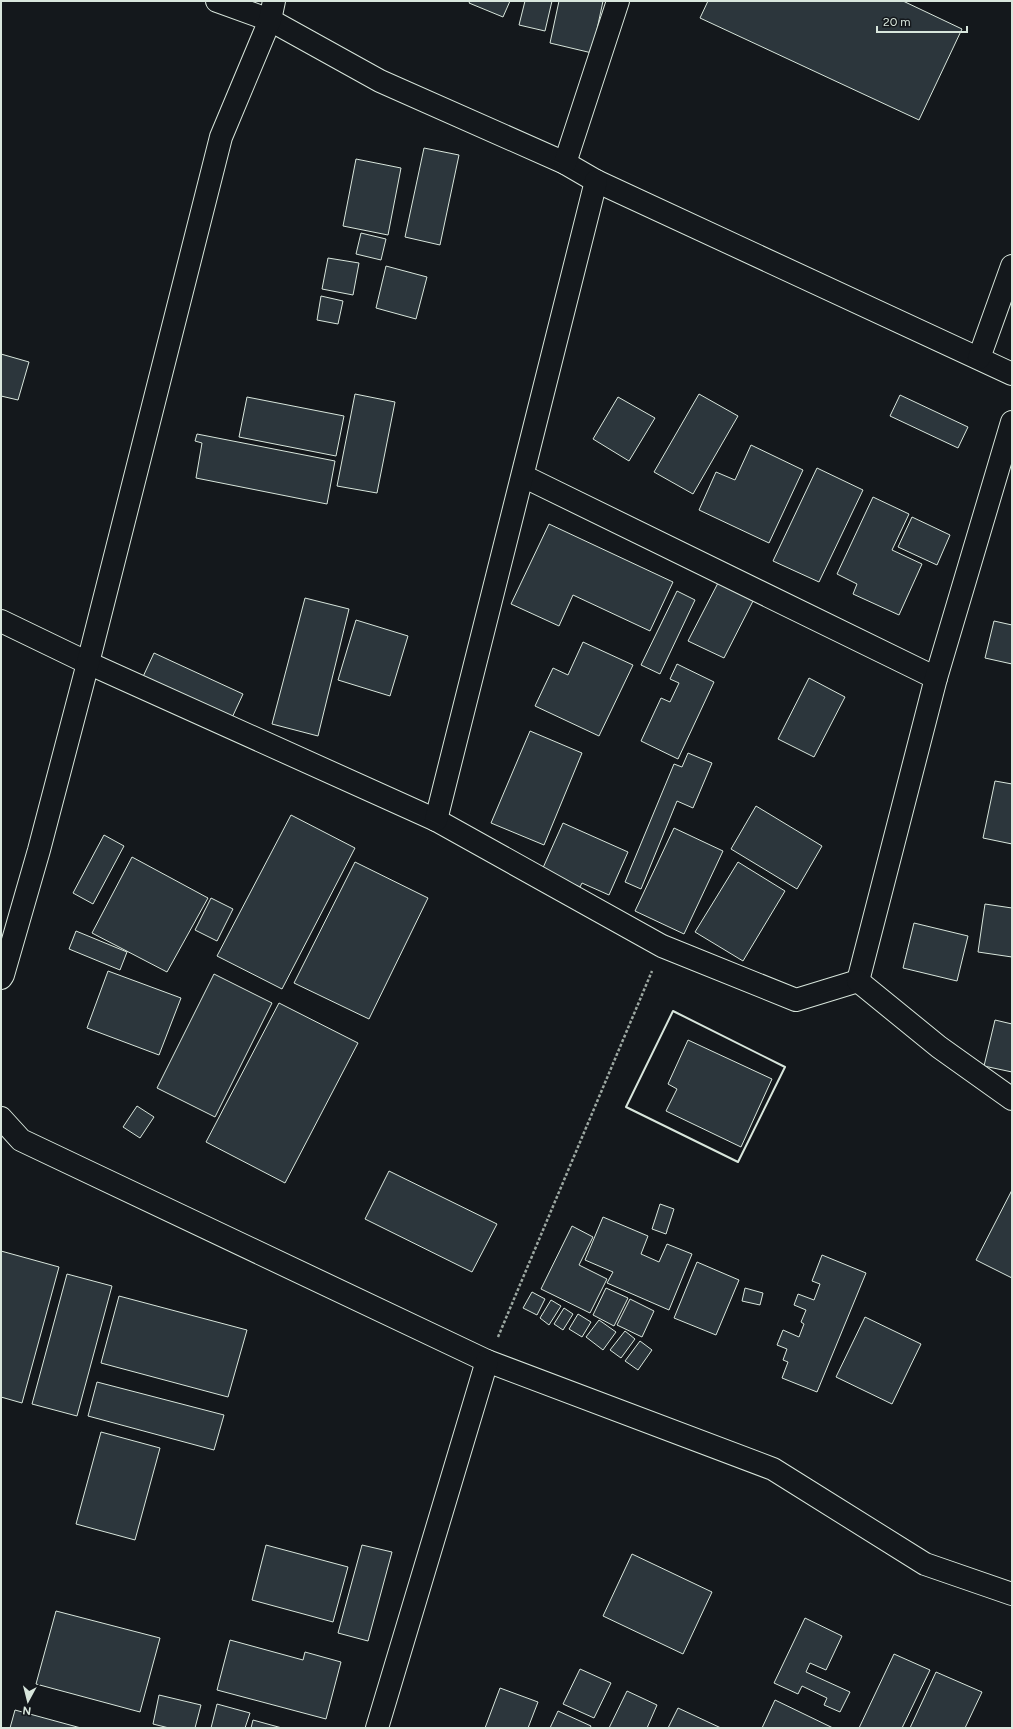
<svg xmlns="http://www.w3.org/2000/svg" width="1013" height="1729" viewBox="0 0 1013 1729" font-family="Figtree,sans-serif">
<rect width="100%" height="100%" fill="#14181c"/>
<g fill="#2c363c" stroke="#d8e6dc">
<path d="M470 1H510L503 17 469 3Z"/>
<path d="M525 1H552L545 31 519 25Z"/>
<path d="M559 1H603L592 53 550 43Z"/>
<path d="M708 1H903L962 29 919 120 700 18Z"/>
<path d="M424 148 459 155 440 245 405 237Z"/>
<path d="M356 159 401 168 388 235 343 226Z"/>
<path d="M361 233 386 239 381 260 356 254Z"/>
<path d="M328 258 359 263 353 295 322 289Z"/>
<path d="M386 266 427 277 416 319 376 308Z"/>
<path d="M321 296 343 301 338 324 317 320Z"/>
<path d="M1 354 29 362 18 400 1 396Z"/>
<path d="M355 394 395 402 377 493 337 486Z"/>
<path d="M699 394 738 416 693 494 654 472Z"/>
<path d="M900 395 968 427 958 448 890 416Z"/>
<path d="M247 397 344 416 336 456 239 437Z"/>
<path d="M618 397 655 418 629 461 593 439Z"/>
<path d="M197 434 335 461 327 504 196 478 202 443 195 441Z"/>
<path d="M751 445 803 470 769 543 699 510 716 472 735 480Z"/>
<path d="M817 468 863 490 819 582 773 561Z"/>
<path d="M873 497 909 514 892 550 922 564 899 615 853 594 857 584 837 574Z"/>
<path d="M912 517 950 535 937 565 898 547Z"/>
<path d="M549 524 673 582 650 631 573 595 559 626 511 604Z"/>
<path d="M718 583 753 601 724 658 688 641Z"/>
<path d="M677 591 695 600 660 674 641 665Z"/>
<path d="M305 598 349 609 318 736 272 724Z"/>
<path d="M356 620 408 636 390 696 338 680Z"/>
<path d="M994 621 1012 625V664L985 658Z"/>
<path d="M583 642 633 665 599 736 535 706 553 668 568 675Z"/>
<path d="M154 653 243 694 230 722 141 681Z"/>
<path d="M677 664 714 682 678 759 641 741 661 698 670 702 679 683 670 679Z"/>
<path d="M809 678 845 697 814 757 778 739Z"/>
<path d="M530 731 582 753 544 845 491 823Z"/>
<path d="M688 753 712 763 693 808 677 801 641 889 625 882 674 764 682 767Z"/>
<path d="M995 781 1012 784V844L983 838Z"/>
<path d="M756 806 822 846 797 889 731 849Z"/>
<path d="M291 815 355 848 282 989 217 956Z"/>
<path d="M563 823 628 852 609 895 582 883 580 887 542 870Z"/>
<path d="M674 828 723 851 684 934 635 911Z"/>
<path d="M104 835 124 846 93 904 73 893Z"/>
<path d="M132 857 208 898 167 972 92 933Z"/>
<path d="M355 862 428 898 369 1019 294 983Z"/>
<path d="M738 862 785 891 743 961 695 932Z"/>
<path d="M211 898 233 909 217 941 195 930Z"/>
<path d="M985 904 1012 908V957L978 952Z"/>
<path d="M914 923 968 936 957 981 903 968Z"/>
<path d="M76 931 127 952 120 970 69 949Z"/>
<path d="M108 971 181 998 159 1055 87 1028Z"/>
<path d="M214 974 272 1003 215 1117 157 1088Z"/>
<path d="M279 1003 358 1043 285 1183 206 1142Z"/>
<path d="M995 1020 1012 1024V1072L984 1066Z"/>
<path d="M688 1040 772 1079 741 1147 666 1111 677 1089 668 1084Z"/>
<path d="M137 1106 154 1117 140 1138 123 1127Z"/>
<path d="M389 1171 497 1224 472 1272 365 1219Z"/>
<path d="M1012 1190V1278L976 1260Z"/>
<path d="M660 1204 674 1209 666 1234 652 1229Z"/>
<path d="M603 1217 648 1236 641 1254 659 1262 667 1244 692 1254 669 1310 607 1283 613 1272 585 1260Z"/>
<path d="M572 1226 593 1237 579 1265 607 1279 590 1313 541 1289Z"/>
<path d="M1 1251 59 1267 22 1403 1 1397Z"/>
<path d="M822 1255 866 1273 817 1392 782 1378 788 1362 783 1360 787 1349 777 1345 783 1330 799 1337 804 1324 801 1322 806 1310 794 1305 798 1294 814 1300 820 1284 812 1281Z"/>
<path d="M697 1262 739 1280 716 1335 674 1318Z"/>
<path d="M67 1274 112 1286 77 1416 32 1404Z"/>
<path d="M606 1288 628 1298 614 1326 593 1315Z"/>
<path d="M745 1288 763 1293 760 1305 742 1301Z"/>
<path d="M532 1292 545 1299 537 1315 523 1308Z"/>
<path d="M119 1296 247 1330 228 1397 101 1363Z"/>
<path d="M630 1299 654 1311 642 1337 617 1325Z"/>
<path d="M551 1300 561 1306 549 1325 540 1318Z"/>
<path d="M564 1308 573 1314 563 1330 554 1324Z"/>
<path d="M578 1314 591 1322 582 1337 569 1329Z"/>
<path d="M865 1317 921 1344 892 1404 836 1377Z"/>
<path d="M599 1320 616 1332 603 1350 586 1337Z"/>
<path d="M625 1331 635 1339 621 1358 610 1350Z"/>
<path d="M640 1341 652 1350 638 1370 625 1361Z"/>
<path d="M97 1382 224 1415 214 1450 88 1416Z"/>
<path d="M101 1432 160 1448 135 1540 76 1524Z"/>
<path d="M266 1545 348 1567 333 1622 252 1600Z"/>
<path d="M362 1545 392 1552 368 1641 338 1633Z"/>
<path d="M632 1554 712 1592 683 1654 603 1616Z"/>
<path d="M56 1611 160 1638 140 1712 36 1684Z"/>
<path d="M805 1618 842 1636 826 1670 810 1663 806 1672 850 1692 840 1712 824 1705 827 1698 802 1686 798 1694 774 1683Z"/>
<path d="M230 1640 303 1660 305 1652 341 1662 326 1719 217 1690Z"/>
<path d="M894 1654 930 1670 902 1728H859Z"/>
<path d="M580 1669 611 1683 594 1718 563 1704Z"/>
<path d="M936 1672 982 1692 965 1728H910Z"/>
<path d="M500 1688 538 1702 528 1728H485Z"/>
<path d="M627 1691 657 1705 647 1728H609Z"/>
<path d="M159 1695 201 1705 195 1728H169L153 1724Z"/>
<path d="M775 1700 833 1728H762Z"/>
<path d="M217 1704 250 1713 245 1728H211Z"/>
<path d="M678 1708 721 1728H668Z"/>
<path d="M15 1710 81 1728H10Z"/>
<path d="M558 1711 591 1726 590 1728H550Z"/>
<path d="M253 1720 282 1728H251Z"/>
</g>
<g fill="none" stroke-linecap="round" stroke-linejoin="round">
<defs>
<g id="minor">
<path d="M217 1 270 20 380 81 565 163 596 181 1012 374"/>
<path d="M565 163 618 1"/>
<path d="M979 358 1012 266"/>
<path d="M523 476 936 678"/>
<path d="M1 621 88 663 436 820 662 946 796 1000 858 981"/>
<path d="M436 820 596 181"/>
<path d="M1 978 3 975 39 850 88 663 221 137 270 20 274 1"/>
<path d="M858 981 936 678 1012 422"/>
<path d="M858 981 939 1047 1012 1099"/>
<path d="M1 1118 21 1140 487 1361 773 1469 925 1564 1012 1594"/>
<path d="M377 1728 487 1361"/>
</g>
</defs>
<use href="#minor" stroke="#d8e6dc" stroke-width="24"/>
<path stroke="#9da8a2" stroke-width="2.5" stroke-dasharray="3 2" stroke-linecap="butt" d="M498 1337 652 971"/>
<use href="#minor" stroke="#14181c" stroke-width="22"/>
<path stroke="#d8e6dc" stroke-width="2" d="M673 1011 785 1067 738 1162 626 1107Z"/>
</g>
<rect width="1013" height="1729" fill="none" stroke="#d8e6dc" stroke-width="4"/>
<g transform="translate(28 1701) rotate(187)" stroke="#14181c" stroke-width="3" paint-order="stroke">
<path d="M0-3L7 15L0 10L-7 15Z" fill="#d8e6dc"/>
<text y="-6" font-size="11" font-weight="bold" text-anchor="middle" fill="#d8e6dc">N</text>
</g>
<path d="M877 26v6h90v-6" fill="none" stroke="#d8e6dc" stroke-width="2"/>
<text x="883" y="26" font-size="12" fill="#d8e6dc" stroke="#14181c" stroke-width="3" paint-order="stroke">20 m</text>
</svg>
